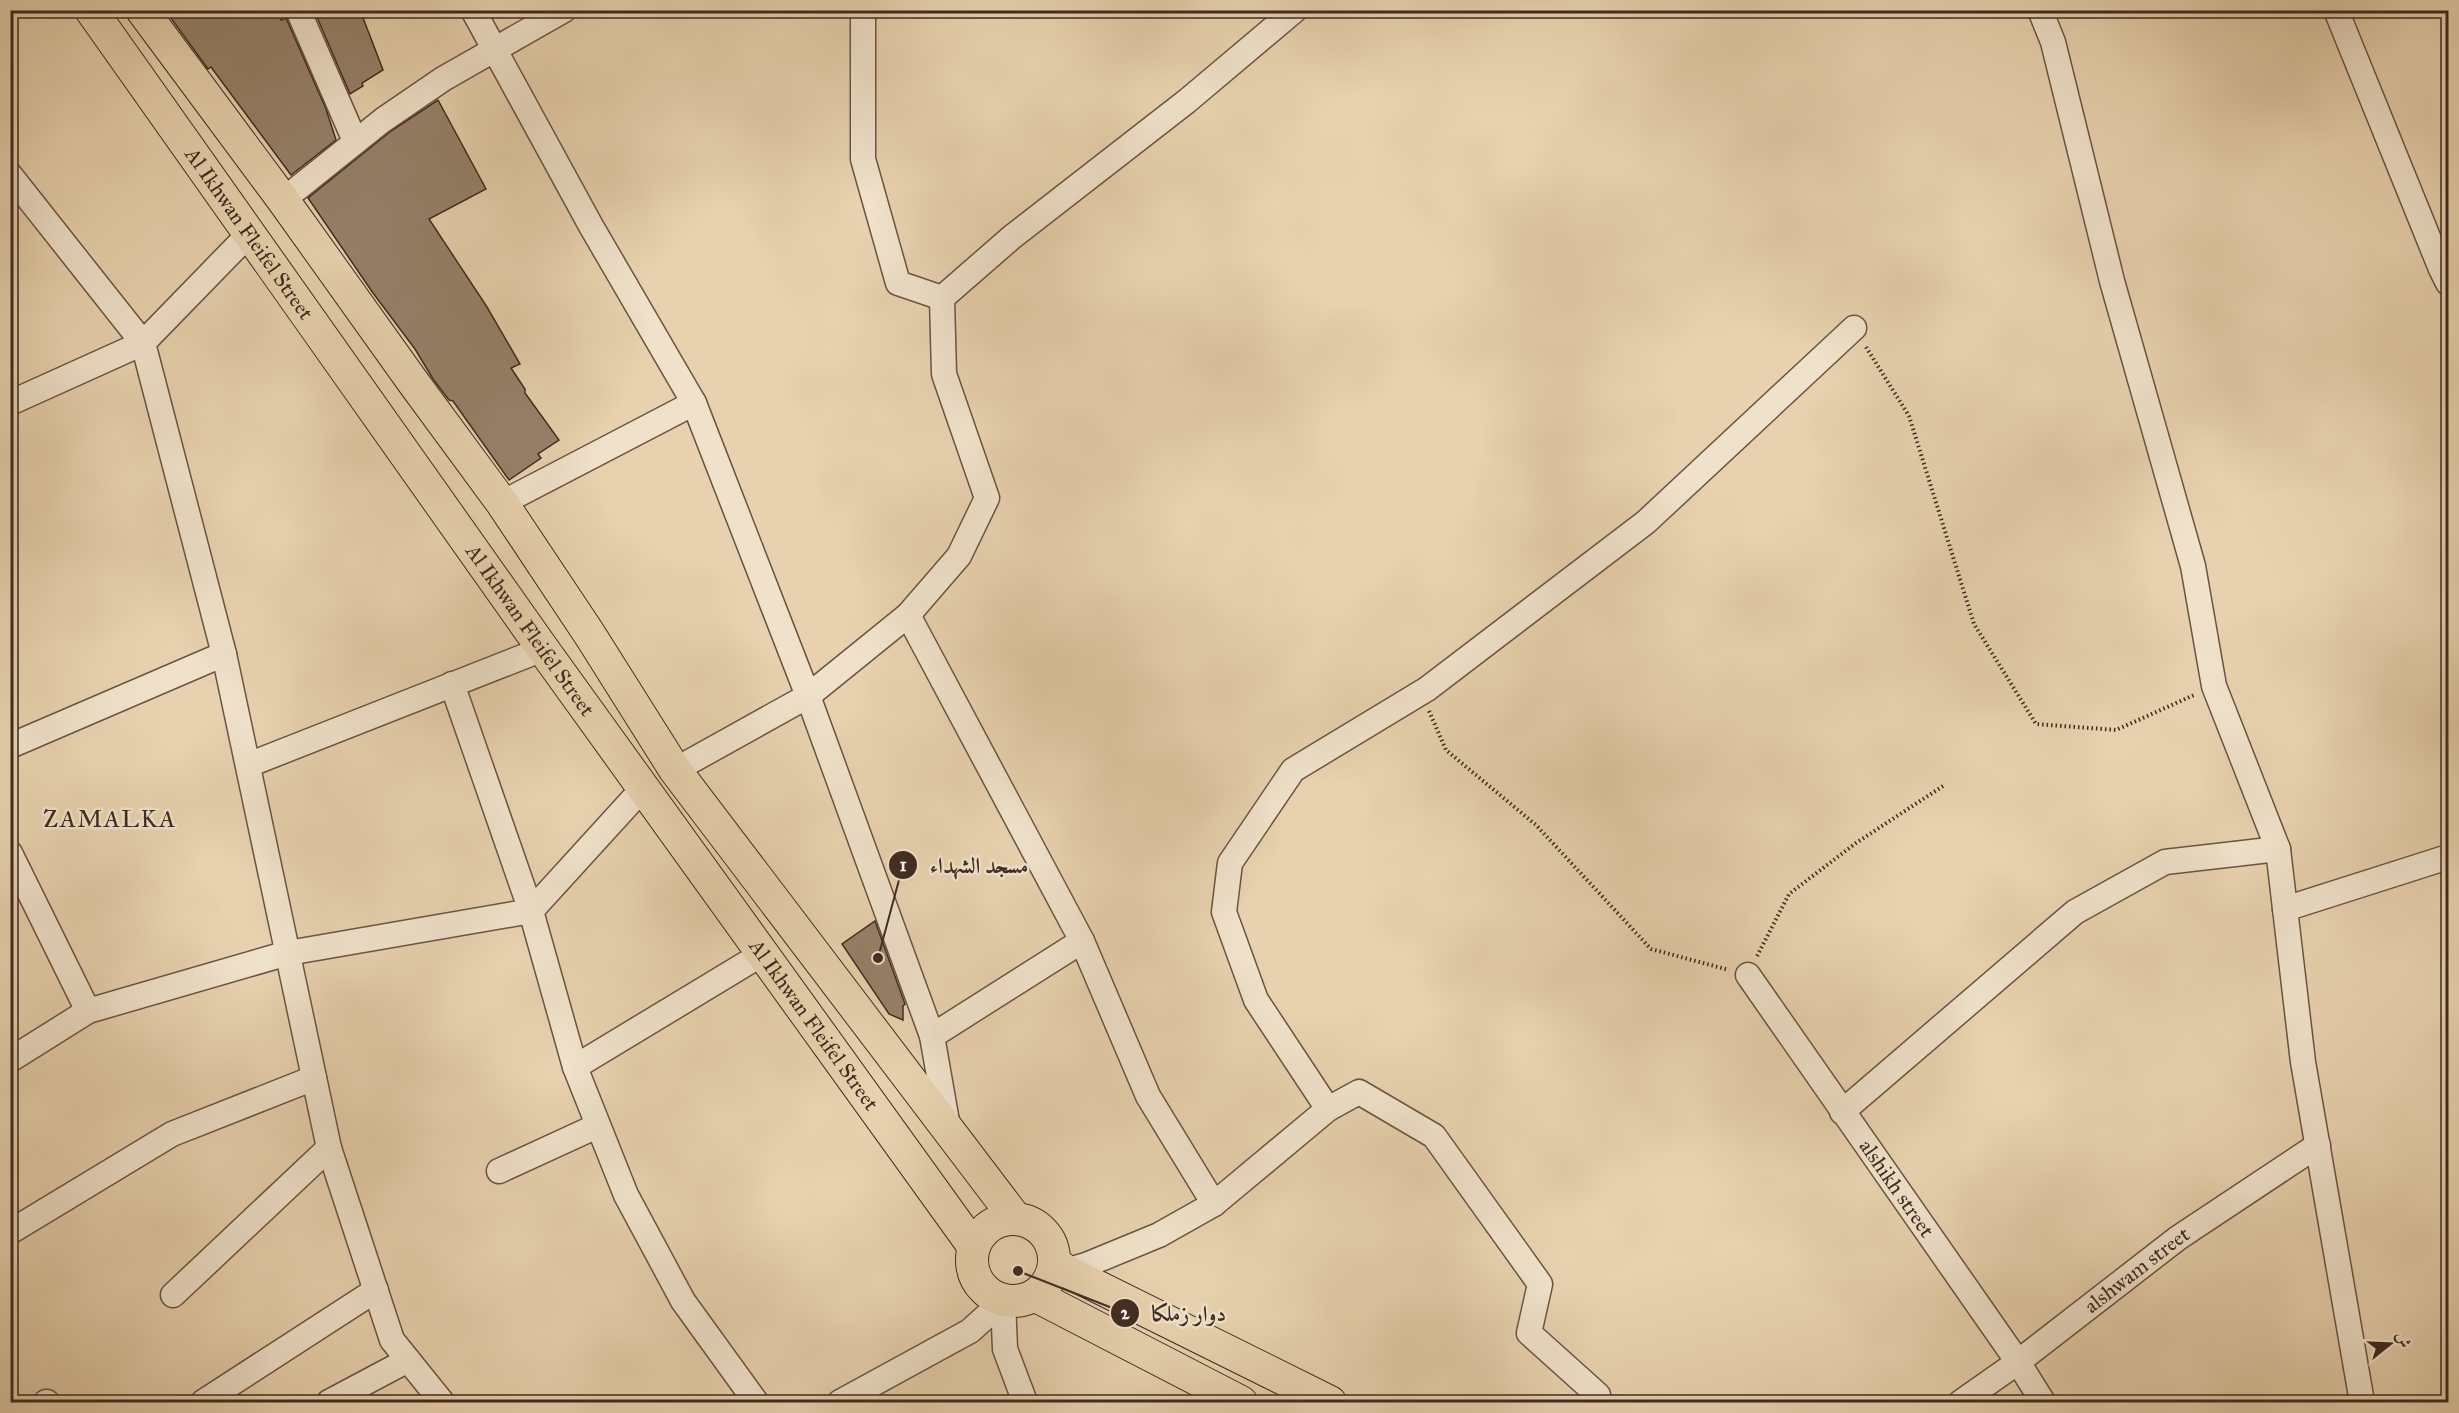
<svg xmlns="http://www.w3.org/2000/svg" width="2459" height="1413" viewBox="0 0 2459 1413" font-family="'IM FELL Great Primer',Amiri,serif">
<rect width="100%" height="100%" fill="#e7d1ae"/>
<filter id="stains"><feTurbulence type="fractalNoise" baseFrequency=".00333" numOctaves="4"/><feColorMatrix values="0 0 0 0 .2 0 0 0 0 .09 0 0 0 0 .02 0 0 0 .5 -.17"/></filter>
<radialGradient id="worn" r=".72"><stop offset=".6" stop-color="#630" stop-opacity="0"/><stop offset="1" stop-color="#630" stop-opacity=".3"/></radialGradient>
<g fill="#96816a" stroke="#3f2b21" stroke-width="1.5">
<path d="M165 10H277L281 20 286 18 326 109 336 140 291 175 211 67 208 69Z"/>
<path d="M314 10H360L383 70 362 83 363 86 350 94Z"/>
<path d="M438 100 486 189 429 219 487 307 520 364 511 368 525 389V393L559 440 538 454 541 458 509 480 453 401 449 400 433 379 415 349 373 293 308 198 391 131Z"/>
<path d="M875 921 905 1004 903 1006V1020L889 1014 842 944Z"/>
</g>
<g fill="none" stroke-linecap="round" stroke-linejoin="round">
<defs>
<g id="minor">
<path d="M298 10 355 141"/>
<path d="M473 10 591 226 694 403 808 696 908 615 959 556 987 498 944 374 942 298 1012 237 1187 101 1295 10"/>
<path d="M863 10V159L898 283 942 298"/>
<path d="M2040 10 2053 42 2112 281 2193 566 2214 686 2278 849 2303 1062 2362 1402"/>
<path d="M2336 10 2441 269 2448 283"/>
<path d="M10 175 143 343 10 403"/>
<path d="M283 200 383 120 443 79 564 10"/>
<path d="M248 235 143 343 224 654 329 1148 392 1340 442 1402"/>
<path d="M502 503 694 403"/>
<path d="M908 615 1082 941 1148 1096 1214 1204"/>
<path d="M452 684 531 911 575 1067 626 1195 683 1301 756 1402"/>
<path d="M10 746 224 654"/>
<path d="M248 765 543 649"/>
<path d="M675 770 808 696 932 1036 948 1127"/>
<path d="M10 853 88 1011"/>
<path d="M2285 909 2448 857"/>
<path id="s1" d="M1748 975 2018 1362 2043 1402"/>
<path d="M932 1036 1082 941"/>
<path d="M10 1060 88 1011 288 953 531 911 644 787"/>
<path d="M575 1067 762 954"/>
<path d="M1328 1109 1256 1000 1224 912 1230 863 1293 770 1427 689 1646 522 1854 328"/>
<path d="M1842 1112 2075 912 2165 862 2278 849"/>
<path d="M499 1171 597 1126"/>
<path d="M10 1232 172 1134 314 1078"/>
<path d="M1066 1271 1086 1265 1159 1235 1214 1204 1328 1109 1359 1092 1434 1136 1540 1284 1529 1333 1598 1395 1594 1402"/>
<path d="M173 1295 329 1148"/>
<path d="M1003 1301 1005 1349 1025 1402"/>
<path d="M46 1402H47"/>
<path d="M203 1402 376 1290"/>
<path d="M329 1402 408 1360"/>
<path d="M840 1402 970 1331 1003 1301"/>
<path id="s2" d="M1961 1402 2018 1362 2178 1238 2318 1145"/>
</g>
<g id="major">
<path id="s3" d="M91 10 543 649 974 1247"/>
<path d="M142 10 283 200 413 382 502 503 590 635 675 770 1016 1219"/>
<circle cx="1013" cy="1260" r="41"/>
<path d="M1055 1263 1066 1271 1330 1402"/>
<path d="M1036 1296 1241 1402"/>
</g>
</defs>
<use href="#minor" stroke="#695444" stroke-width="27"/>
<use href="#major" stroke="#3f2b21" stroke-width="34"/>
<g stroke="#3f2b21" stroke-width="4" stroke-dasharray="1.5 3" stroke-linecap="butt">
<path d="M1866 347 1909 416 1974 624 2036 724 2116 730 2194 695"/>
<path d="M1429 711 1446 750 1536 825 1651 949 1729 970"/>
<path d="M1757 956 1789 894 1856 843 1943 786"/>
</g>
<use href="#minor" stroke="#efe1ca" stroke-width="24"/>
<use href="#major" stroke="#e7d1ae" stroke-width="32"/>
</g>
<g text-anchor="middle" stroke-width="5" stroke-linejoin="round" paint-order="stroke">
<g font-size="21" fill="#3f2b21" stroke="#efe1ca">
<text dy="7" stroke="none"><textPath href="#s3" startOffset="274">Al Ikhwan Fleifel Street</textPath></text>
<text dy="7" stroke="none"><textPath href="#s3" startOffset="760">Al Ikhwan Fleifel Street</textPath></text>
<text dy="7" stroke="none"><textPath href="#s3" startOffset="1246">Al Ikhwan Fleifel Street</textPath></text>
<text dy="7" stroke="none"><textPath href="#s1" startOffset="260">alshikh street</textPath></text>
<text dy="7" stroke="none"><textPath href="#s2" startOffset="220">alshwam street</textPath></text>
</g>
<g font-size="24" letter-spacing="1.5" fill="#3f2b21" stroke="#efe1ca">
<text x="110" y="827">ZAMALKA</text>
</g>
</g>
<path fill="none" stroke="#3f2b21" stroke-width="2" d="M878 958L903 865M1018 1271L1125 1313"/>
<g fill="#3f2b21" stroke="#efe1ca" stroke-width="2">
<circle cx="878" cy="958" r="6"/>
<circle cx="1018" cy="1271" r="6"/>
<circle cx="903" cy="865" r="15"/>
<circle cx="1125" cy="1313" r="15"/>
</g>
<g font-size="18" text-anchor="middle" font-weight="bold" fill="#fff">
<text x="903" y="871">1</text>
<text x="1125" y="1319">2</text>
</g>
<g font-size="22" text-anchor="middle" font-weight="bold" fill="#3f2b21" stroke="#efe1ca" stroke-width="5" stroke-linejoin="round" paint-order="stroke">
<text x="979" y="873">مسجد الشهداء</text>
<text x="1189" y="1321">دوار زملكا</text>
</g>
<rect width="2459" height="1413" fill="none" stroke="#e7d1ae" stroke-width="36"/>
<rect x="12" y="12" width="2435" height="1389" fill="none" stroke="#3f2b21" stroke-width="3"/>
<rect x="18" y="18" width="2423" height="1377" fill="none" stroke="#3f2b21" stroke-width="1.5"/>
<g transform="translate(2390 1344) rotate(72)" stroke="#efe1ca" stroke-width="4.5" paint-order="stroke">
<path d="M0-4.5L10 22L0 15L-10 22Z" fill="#3f2b21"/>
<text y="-9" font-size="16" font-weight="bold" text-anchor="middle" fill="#3f2b21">ش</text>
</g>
<rect width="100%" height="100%" filter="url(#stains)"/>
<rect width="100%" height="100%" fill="url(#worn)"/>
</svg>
